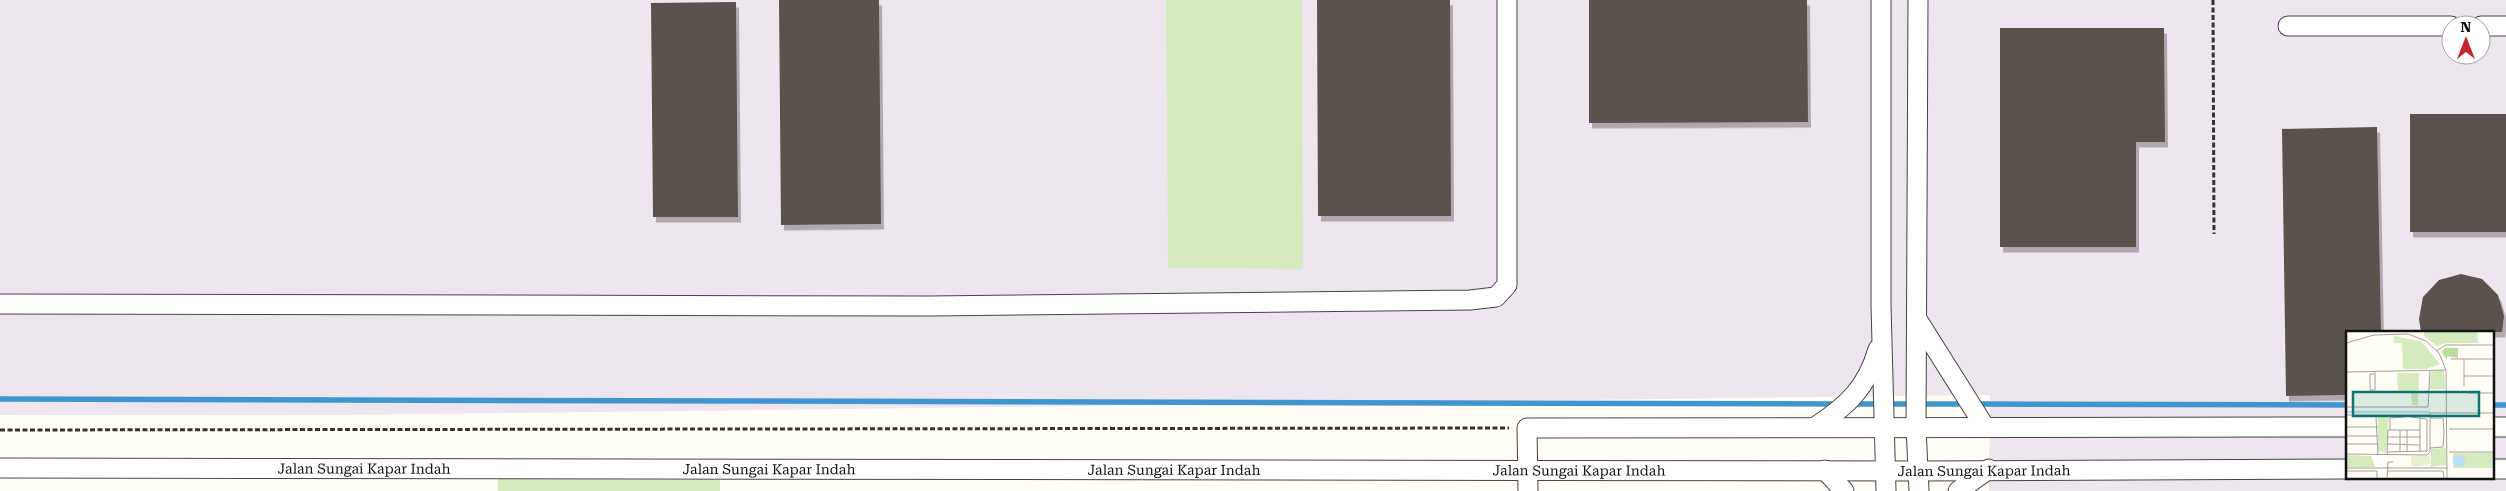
<svg xmlns="http://www.w3.org/2000/svg" width="2506" height="491" viewBox="0 0 2506 491" font-family="'Roboto Serif',serif">
<defs>
<filter id="shadow"><feDropShadow dx="3" dy="5.5" stdDeviation="0" flood-color="#0004"/></filter>
</defs>
<rect width="100%" height="100%" fill="#fffdf5"/>
<path fill="#eee6ef" fill-rule="evenodd" d="M0 0H2506V491H1989L1990 395 345 415H0ZM2451 25H2481V55H2451ZM2347 332H2492V477H2347Z"/>
<g fill="#d5ebbd">
<path d="M1166 0H1302L1303 269 1168 268Z"/>
<path d="M498 479 720 480V491H498Z"/>
</g>
<g fill="none" stroke-linecap="round" stroke-linejoin="round">
<g stroke="#3f96cf" stroke-width="5.5">
<path d="M0 399 1838 404"/>
<path d="M1852 404H1965"/>
<path d="M1975 404 2347 405"/>
<path d="M2492 405H2506"/>
</g>
</g>
<g fill="#5a524d" filter="url(#shadow)">
<path d="M779 0H879L881 224 781 225Z"/>
<path d="M1317 0H1450L1451 216H1318Z"/>
<path d="M1589 0H1807L1808 122 1589 123Z"/>
<path d="M736 2 738 217H653L651 3Z"/>
<path d="M2000 28H2164L2165 142H2136V247H2000Z"/>
<rect x="2410" y="114" width="96" height="118"/>
<path d="M2377 127 2381 332H2347V395L2286 396 2282 129Z"/>
<path d="M2461 274 2482 279 2498 295 2504 316 2502 332H2421L2419 319 2423 297 2439 280Z"/>
</g>
<g fill="none" stroke-linecap="round" stroke-linejoin="round">
<defs>
<g id="street">
<path d="M1881 0V305L1886 491"/>
<path d="M1918 0 1916 427 1919 491"/>
<path d="M2288 26H2451"/>
<path d="M2481 26H2506"/>
<path d="M0 304 930 306 1470 300 1496 297 1507 285V0"/>
<path d="M1917 319 1985 427"/>
<path d="M1815 427C1847 406 1867 388 1878 349"/>
<path d="M2492 427H2506"/>
<path id="s1" d="M0 468 1919 471 2347 469"/>
<path d="M2492 469H2506"/>
<path d="M1825 470 1844 491"/>
<path d="M1528 491 1527 428 2347 427"/>
<path d="M1958 491 1989 469"/>
</g>
</defs>
<use href="#street" stroke="#444" stroke-width="21"/>
<g stroke="#333" stroke-width="3" stroke-dasharray="5 2.5" stroke-linecap="butt">
<path d="M2213 0 2214 234"/>
<path d="M0 430 1509 428"/>
</g>
<use href="#street" stroke="#fff" stroke-width="19"/>
</g>
<g text-anchor="middle" stroke-width="5" stroke-linejoin="round" paint-order="stroke">
<g font-size="14" fill="#111" stroke="#fff">
<text dy="5" stroke="none"><textPath href="#s1" startOffset="364">Jalan Sungai Kapar Indah</textPath></text>
<text dy="5" stroke="none"><textPath href="#s1" startOffset="769">Jalan Sungai Kapar Indah</textPath></text>
<text dy="5" stroke="none"><textPath href="#s1" startOffset="1174">Jalan Sungai Kapar Indah</textPath></text>
<text dy="5" stroke="none"><textPath href="#s1" startOffset="1579">Jalan Sungai Kapar Indah</textPath></text>
<text dy="5" stroke="none"><textPath href="#s1" startOffset="1984">Jalan Sungai Kapar Indah</textPath></text>
</g>
</g>
<g transform="translate(2346 331)">
<rect width="148" height="148" fill="#fffdf5"/>
<path d="M78 1H131L132 12H101L91 15 78 5ZM48 5 76 11 94 33 80 38H57L56 12H48ZM98 38 99 58H84L85 41ZM51 42H73L72 74H66L65 60H52ZM32 85H43L40 122 32 120ZM100 117V134L85 136V118ZM107 122H147V137H107ZM0 124 25 125 29 136H0Z" fill="#d5ebbd"/>
<path d="M99 17H112V27L101 25V29L96 21Z" fill="#b9dc9c"/>
<path d="M65 125H84L85 133 69 136 65 134Z" fill="#e6f2cf"/>
<path d="M107 130a6 6 0 1 1 12 0a6 6 0 1 1-12 0Z" fill="#b9e0f7"/>
<path fill="none" stroke="#b9e0f7" stroke-width="2.5" d="M0 81H84"/>
<path fill="none" stroke="#a09f9a" stroke-width="1" d="M0 12 28 4 62 3 80 10 93 22 100 39 101 147M90 20 100 14H148M105 28H148M0 41 100 39M28 43H24V59H29V40M118 45H148M118 55V28M122 62H148M0 76H82L84 40M0 84H84M30 86 32 124M74 87V121M84 87H97L98 102 97 116 84 117M0 96H32M103 98H148M44 99V87L59 86M0 105H32M41 106H74M0 113H32M41 113 74 114M41 121 81 120V88L65 86M54 121V99M61 121V99M103 121H148M0 123 81 124 84 121V82H148M41 123 42 99H74M0 137H102M0 140H31V147M41 140H97L98 147M41 147 42 131H47"/>
<path fill="#0f766e" fill-opacity="0.15" stroke="#0f766e" stroke-width="2.5" d="M7 61H133V85H7Z"/>
<rect width="148" height="148" fill="none" stroke="#111" stroke-width="2.5"/>
</g>
<g transform="translate(2466 40)"><circle r="24" fill="#ffffff" stroke="#a0a0a0"/>
<path d="M0-4L9 19L0 12L-9 19Z" fill="#c4262e"/>
<text y="-8" font-size="14" font-weight="bold" text-anchor="middle" fill="#111111">N</text>
</g>
</svg>
